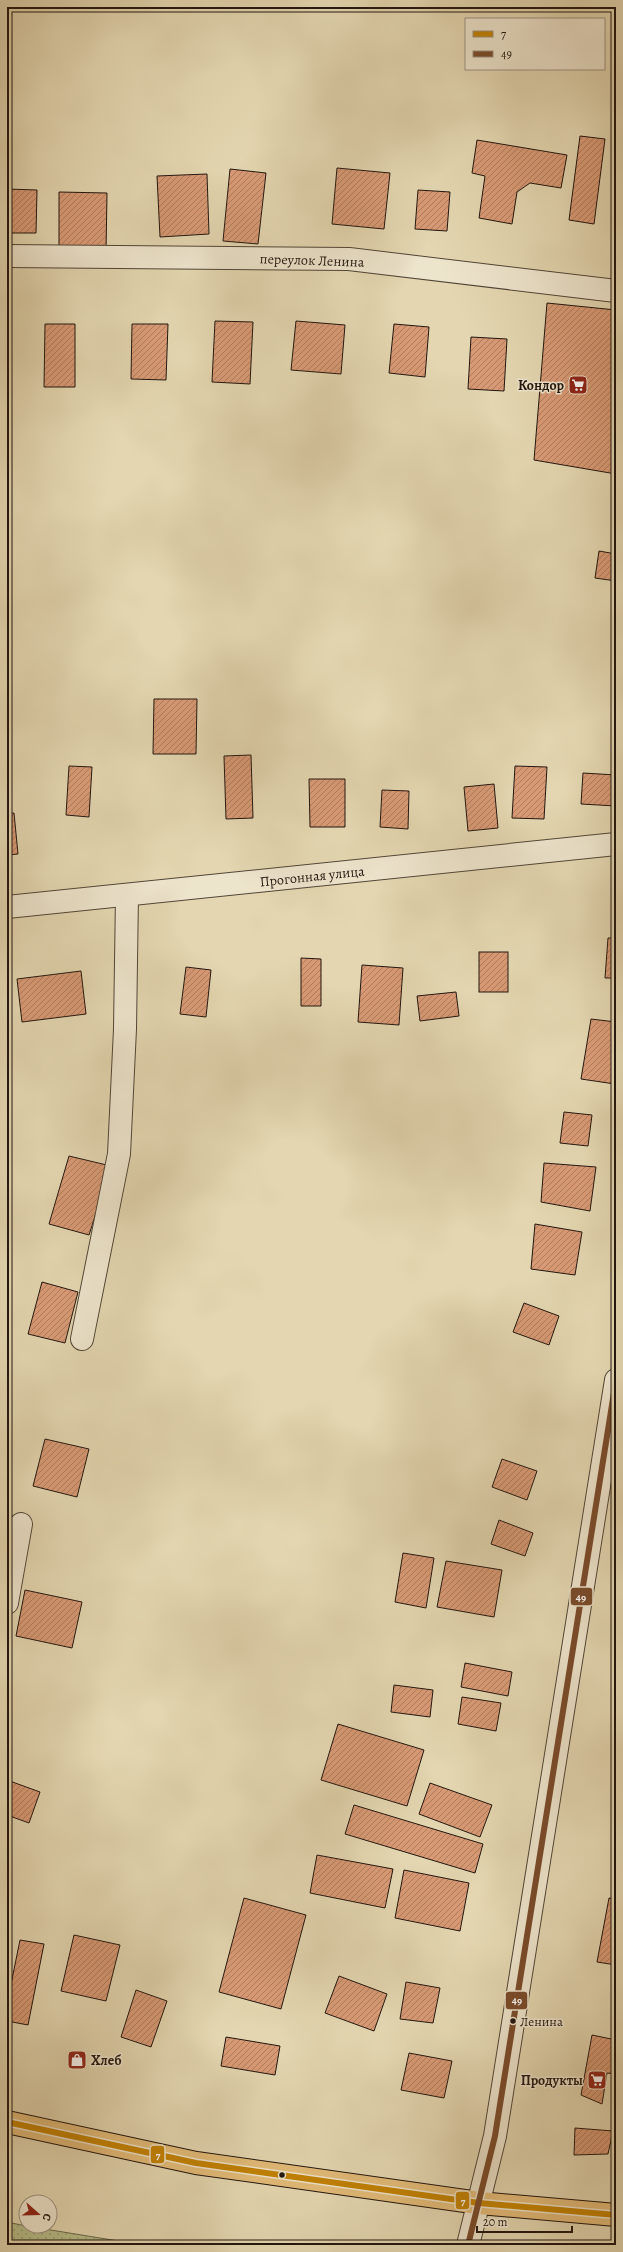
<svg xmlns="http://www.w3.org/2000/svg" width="623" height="2252" viewBox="0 0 623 2252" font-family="Alegreya,serif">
<defs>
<pattern id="park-dots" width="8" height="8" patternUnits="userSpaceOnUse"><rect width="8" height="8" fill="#b6bd89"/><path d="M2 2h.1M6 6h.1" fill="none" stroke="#9ca275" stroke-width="1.8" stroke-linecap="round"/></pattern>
<pattern id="building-hatch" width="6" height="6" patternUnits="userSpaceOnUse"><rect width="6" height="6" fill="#d89a75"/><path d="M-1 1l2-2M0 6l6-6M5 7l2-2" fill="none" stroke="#af7d5e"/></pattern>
</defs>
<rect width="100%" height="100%" fill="#e3d6b0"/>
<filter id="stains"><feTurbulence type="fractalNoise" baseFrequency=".005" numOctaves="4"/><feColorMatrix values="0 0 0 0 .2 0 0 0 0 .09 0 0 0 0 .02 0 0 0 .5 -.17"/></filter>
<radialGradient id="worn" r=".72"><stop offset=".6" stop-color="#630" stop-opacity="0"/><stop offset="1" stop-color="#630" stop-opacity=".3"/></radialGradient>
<path fill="url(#park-dots)" stroke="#6c6a4c" d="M7 2222 26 2226 143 2245H7Z"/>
<g fill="url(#building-hatch)" stroke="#22160f">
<path d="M580 136 605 139 594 224 569 220Z"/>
<path d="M477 140 567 155 561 188 530 183 517 192 512 224 479 218 485 176 472 173Z"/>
<path d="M337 168 390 173 384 229 332 224Z"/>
<path d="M230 169 266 173 258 244 223 241Z"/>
<path d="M207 174 209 234 160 237 157 176Z"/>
<path d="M7 189 37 190 36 233H7Z"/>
<path d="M418 190 450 192 447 231 415 229Z"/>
<path d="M59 192 107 193 106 252H59Z"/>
<path d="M547 303 616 310V474L534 460Z"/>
<path d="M215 321 253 322 250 384 212 382Z"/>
<path d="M296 321 345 325 341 374 291 370Z"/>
<path d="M45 324H75V387H44Z"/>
<path d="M132 324H168L166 380 131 379Z"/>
<path d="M394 324 429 327 425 377 389 373Z"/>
<path d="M471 337 507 339 504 391 468 389Z"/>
<path d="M599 551 616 554V581L595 578Z"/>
<path d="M154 699H197L196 754H153Z"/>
<path d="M251 755 253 818 226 819 224 756Z"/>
<path d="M69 766 92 767 89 817 66 815Z"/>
<path d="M515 766 547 767 544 819 512 818Z"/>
<path d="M583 773 616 775V806L581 804Z"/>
<path d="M309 779H345V827H310Z"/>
<path d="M494 784 498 828 468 831 464 787Z"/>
<path d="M382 790 409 791 408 829 380 827Z"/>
<path d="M14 813 18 854 7 855V814Z"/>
<path d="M608 938H616V978H605Z"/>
<rect x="479" y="952" width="29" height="40"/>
<path d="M301 958 321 959V1006H301Z"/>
<path d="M362 965 403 968 399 1025 358 1022Z"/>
<path d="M186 967 211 970 206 1017 180 1014Z"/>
<path d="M81 971 86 1014 22 1022 17 979Z"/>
<path d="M456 992 459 1016 420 1021 417 996Z"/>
<path d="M591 1019 616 1022 615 1084 581 1079Z"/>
<path d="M564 1112 592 1115 588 1146 560 1143Z"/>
<path d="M69 1156 111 1166 89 1235 49 1224Z"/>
<path d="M544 1163 596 1167 590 1211 541 1202Z"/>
<path d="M535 1224 582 1232 575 1275 531 1269Z"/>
<path d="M42 1282 78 1292 65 1343 28 1334Z"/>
<path d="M524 1303 559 1316 549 1345 513 1332Z"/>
<path d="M45 1439 89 1449 77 1497 33 1486Z"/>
<path d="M502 1459 537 1471 527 1500 492 1487Z"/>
<path d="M499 1520 533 1533 525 1556 491 1544Z"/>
<path d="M403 1553 434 1558 426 1608 395 1602Z"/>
<path d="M446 1561 502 1570 494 1617 437 1607Z"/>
<path d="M25 1590 82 1602 72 1648 16 1636Z"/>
<path d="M465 1663 512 1672 508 1696 461 1687Z"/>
<path d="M394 1685 433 1690 430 1717 391 1712Z"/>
<path d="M462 1697 501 1703 496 1731 458 1724Z"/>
<path d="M338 1724 424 1750 407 1806 321 1780Z"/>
<path d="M7 1780 40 1792 29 1823 7 1815Z"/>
<path d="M430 1783 492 1805 480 1837 419 1814Z"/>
<path d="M354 1805 483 1844 475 1873 345 1834Z"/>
<path d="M317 1855 393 1869 385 1908 310 1893Z"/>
<path d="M404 1870 469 1883 460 1931 395 1918Z"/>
<path d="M244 1898 306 1915 281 2009 219 1992Z"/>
<path d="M609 1898 616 1899V1965L597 1962Z"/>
<path d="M74 1935 120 1945 106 2001 61 1991Z"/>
<path d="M20 1940 44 1944 28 2025 7 2021V2004Z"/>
<path d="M339 1976 387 1994 374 2031 325 2013Z"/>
<path d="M406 1982 440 1988 433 2023 400 2019Z"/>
<path d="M136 1990 167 2001 151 2047 121 2037Z"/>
<path d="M592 2035 616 2040V2074L607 2073 602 2104 581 2095Z"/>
<path d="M226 2037 280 2046 275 2075 221 2066Z"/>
<path d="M409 2053 452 2061 444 2098 401 2090Z"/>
<path d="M575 2128 613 2131 608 2154 574 2155Z"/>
</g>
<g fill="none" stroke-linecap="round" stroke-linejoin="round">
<defs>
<g id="minor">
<path d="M7 256 349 259 616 291"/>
<path d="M7 907 616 844"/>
<path d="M82 1339 119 1154 125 1029 127 895"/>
<path d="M7 1603 21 1524"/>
<path d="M468 2245 495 2136 616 1380"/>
</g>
<path id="major" d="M7 2122 196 2163 479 2203 616 2215"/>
</defs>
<use href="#minor" stroke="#524637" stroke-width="24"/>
<use href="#major" stroke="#22160f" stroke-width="24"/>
<use href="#minor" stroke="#ede4cc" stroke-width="22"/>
<use href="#major" stroke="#e2bb78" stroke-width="22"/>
<defs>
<path id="bus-1" d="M7 2122 196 2163 479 2203 616 2215"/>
<path id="bus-2" d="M468 2245 495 2136 616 1380"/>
</defs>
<use href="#bus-1" stroke="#ede4cc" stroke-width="9"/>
<use href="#bus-2" stroke="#ede4cc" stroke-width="9"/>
<use href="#bus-1" stroke="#c28204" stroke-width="6"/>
<use href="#bus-2" stroke="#7a4b2a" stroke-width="6"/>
</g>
<defs>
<symbol id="supermarket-square" viewBox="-11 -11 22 22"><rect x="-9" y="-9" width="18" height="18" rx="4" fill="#8f2418" stroke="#ede4cc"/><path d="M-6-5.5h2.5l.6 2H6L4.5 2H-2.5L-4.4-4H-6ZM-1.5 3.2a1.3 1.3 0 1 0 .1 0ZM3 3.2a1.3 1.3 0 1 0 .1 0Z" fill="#fff"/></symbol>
<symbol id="shop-square" viewBox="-11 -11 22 22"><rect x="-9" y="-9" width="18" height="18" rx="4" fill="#8f2418" stroke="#ede4cc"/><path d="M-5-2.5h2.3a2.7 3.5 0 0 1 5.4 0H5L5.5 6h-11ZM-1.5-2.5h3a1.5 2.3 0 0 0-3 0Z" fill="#fff"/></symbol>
</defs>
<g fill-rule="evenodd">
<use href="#supermarket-square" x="567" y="374" width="22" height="22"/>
<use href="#shop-square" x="66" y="2049" width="22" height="22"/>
<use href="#supermarket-square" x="586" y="2069" width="22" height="22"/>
</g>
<g fill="#22160f" stroke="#ede4cc" stroke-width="1.5">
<circle cx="513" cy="2021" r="3.5"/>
<circle cx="282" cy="2175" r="3.5"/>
</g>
<g text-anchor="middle" stroke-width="3" stroke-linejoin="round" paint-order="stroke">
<g font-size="13" fill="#22160f" stroke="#ede4cc" text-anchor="start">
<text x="520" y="2026">Ленина</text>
</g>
<g font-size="14" fill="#22160f" stroke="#ede4cc">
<text transform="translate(312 260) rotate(2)" y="5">переулок Ленина</text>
<text transform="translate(312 876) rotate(-6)" y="5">Прогонная улица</text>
</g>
<g font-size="14" font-weight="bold" fill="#22160f" stroke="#ede4cc" text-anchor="end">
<text x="564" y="390">Кондор</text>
<text x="91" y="2065" text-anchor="start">Хлеб</text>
<text x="583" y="2085">Продукты</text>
</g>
</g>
<g stroke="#ede4cc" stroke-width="1.5">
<rect x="570" y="1587" width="23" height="19" rx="4" fill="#7a4b2a"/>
<rect x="505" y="1991" width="23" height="19" rx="4" fill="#7a4b2a"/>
<rect x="150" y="2145" width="15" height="19" rx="4" fill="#c28204"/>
<rect x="455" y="2191" width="15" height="19" rx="4" fill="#c28204"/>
</g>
<g font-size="11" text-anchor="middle" font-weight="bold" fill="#fff">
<text x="581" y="1601">49</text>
<text x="517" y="2004">49</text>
<text x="158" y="2159">7</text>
<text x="463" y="2205">7</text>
</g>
<rect width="623" height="2252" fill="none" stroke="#e3d6b0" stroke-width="24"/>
<rect x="8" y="8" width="607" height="2236" fill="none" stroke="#22160f" stroke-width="2"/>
<rect x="12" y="12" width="599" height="2228" fill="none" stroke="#22160f"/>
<rect x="465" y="18" width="140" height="52" fill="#ede4cc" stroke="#9c9280"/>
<rect x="473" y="31" width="20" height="6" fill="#c28204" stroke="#9c9280"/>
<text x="501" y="38" font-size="12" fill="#22160f">7</text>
<rect x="473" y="51" width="20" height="6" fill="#7a4b2a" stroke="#9c9280"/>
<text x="501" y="58" font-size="12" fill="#22160f">49</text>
<g transform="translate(38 2214) rotate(110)"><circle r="19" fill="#ede4cc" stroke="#9c9280"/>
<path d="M0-3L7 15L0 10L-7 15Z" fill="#8f2418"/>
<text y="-6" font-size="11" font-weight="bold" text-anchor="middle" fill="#22160f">С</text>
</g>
<path d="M477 2226v6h95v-6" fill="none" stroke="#22160f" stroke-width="2"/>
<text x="483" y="2226" font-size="12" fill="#22160f" stroke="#ede4cc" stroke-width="3" paint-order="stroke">20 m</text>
<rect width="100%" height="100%" filter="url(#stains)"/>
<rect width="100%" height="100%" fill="url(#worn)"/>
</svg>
